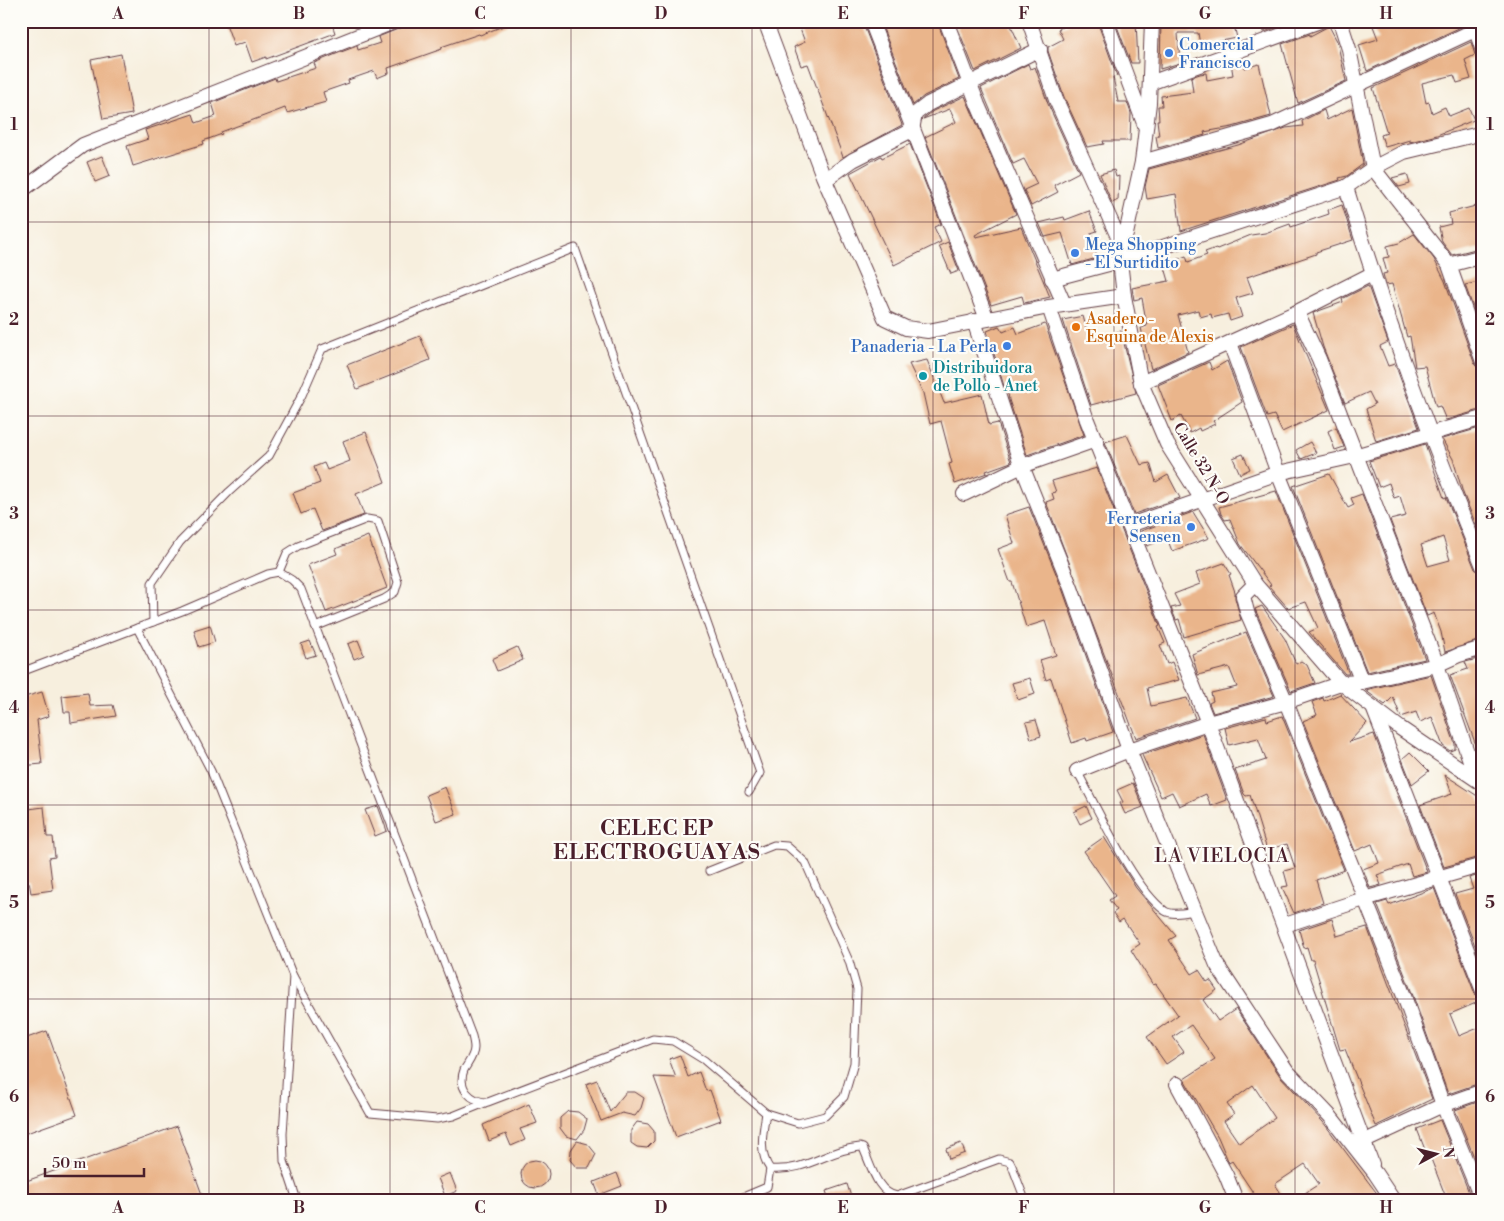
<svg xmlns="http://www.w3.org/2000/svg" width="1504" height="1221" viewBox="0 0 1504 1221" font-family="'Libre Bodoni',serif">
<rect width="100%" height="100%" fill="#fdfcf7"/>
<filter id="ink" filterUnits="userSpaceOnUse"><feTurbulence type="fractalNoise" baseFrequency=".02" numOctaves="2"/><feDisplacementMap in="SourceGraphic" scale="10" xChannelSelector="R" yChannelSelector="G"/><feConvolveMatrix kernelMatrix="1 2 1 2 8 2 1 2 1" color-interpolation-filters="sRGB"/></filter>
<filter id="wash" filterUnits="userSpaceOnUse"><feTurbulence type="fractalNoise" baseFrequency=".0096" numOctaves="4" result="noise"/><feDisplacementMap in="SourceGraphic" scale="20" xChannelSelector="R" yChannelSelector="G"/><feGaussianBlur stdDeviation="1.12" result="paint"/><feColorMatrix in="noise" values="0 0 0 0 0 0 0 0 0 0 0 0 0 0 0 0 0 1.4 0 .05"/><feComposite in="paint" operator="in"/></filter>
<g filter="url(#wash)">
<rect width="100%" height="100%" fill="#f7efde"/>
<g id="blocks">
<g fill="#eab58b" fill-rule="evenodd">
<path d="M225 21H331L335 33 266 59V57L252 62 245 42 234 46Z"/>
<path d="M418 21 511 23 480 35 479 34 441 47 442 49 388 68 389 73 377 78 374 71 348 80 349 83 323 92 326 102 287 113 285 108 272 113 221 132 222 134 203 141 204 144 133 166 127 146 148 139 145 130 193 114 196 123 216 116 212 103 275 78 276 81 316 68 314 63 341 52 357 46 358 50 380 43 378 37Z"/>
<path d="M797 21H862L902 125 843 157 808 64 801 66 794 47 805 42Z"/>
<path d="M880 21H937L959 79 924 96 913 105Z"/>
<path d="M955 21H1009L1021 48 975 71Z"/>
<path d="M1075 21H1097L1117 76 1113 77 1118 102H1127L1131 113 1130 141H1103L1104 144 1087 147 1064 97 1048 51V47L1063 39 1058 29Z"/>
<path d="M1115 21H1136L1138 63H1131Z"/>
<path d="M1161 21H1182V25L1207 21H1233L1237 38 1200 45 1198 33H1178L1180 63 1160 69Z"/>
<path d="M1260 21H1294L1264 32Z"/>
<path d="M1371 21H1464L1465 25 1367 71 1359 45 1378 39Z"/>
<path d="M1329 26 1337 41 1346 81 1298 103 1282 44 1310 34V36Z"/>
<path d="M1471 42 1475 55 1465 60 1471 79 1457 83 1454 75 1422 83 1426 103 1429 102 1432 113 1445 107 1449 116 1469 108 1474 120 1437 135 1410 142V140L1385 147 1381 135 1387 133 1373 88Z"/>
<path d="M121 54 132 114 103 119 91 60Z"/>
<path d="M1243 58 1245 68 1259 64 1271 116 1232 127 1204 132 1205 135 1158 148 1156 136H1159L1157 120H1159L1158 106H1162L1161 96 1193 92 1191 77 1200 74 1206 73 1207 80 1233 75 1231 63Z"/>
<path d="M1028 64 1030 69 1035 67 1048 104 1079 172 1054 185 1058 192 1031 206 1024 190 1037 184 1024 159 1013 164 981 88Z"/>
<path d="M965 96 1016 214 975 235 976 237 1021 227 1050 297 1024 303 1022 296 991 305 925 137 956 122 950 109 923 119 933 111Z"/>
<path d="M1352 108 1363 164 1347 176 1339 178 1340 180 1181 231 1176 194 1147 199 1145 187 1149 169 1238 145 1286 128 1303 126 1302 121 1324 110 1327 120Z"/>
<path d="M910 144 941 224 934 227 941 242 894 265 850 173 881 156 882 158Z"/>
<path d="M102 156 110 176 95 182 87 162Z"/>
<path d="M1114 170 1116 177 1119 176 1118 200 1112 203 1100 174Z"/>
<path d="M1407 174 1410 184 1399 187 1392 178Z"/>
<path d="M1483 204V247L1452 255 1442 242 1439 227 1451 224 1449 213Z"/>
<path d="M1342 205 1353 240 1316 252V254L1247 277 1253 293 1236 298 1242 317 1230 321 1228 314 1212 318 1211 314 1200 317 1198 310 1178 315 1188 352 1151 369 1141 328 1147 326 1142 298 1134 300 1132 288 1169 281 1164 264 1186 256 1188 262 1207 255 1205 252 1216 248 1217 249 1251 235 1265 233 1290 224 1291 227 1329 214 1328 210Z"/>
<path d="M1089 211 1097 231 1091 233 1097 258 1072 265 1062 233 1045 237 1039 223 1064 217 1065 220Z"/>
<path d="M1414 234 1434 259 1445 281 1475 365 1483 371V409L1446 420 1440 406 1436 407 1425 366 1415 367 1410 336 1407 337 1392 284 1386 285 1383 274 1387 273 1383 258 1389 257 1387 246 1399 243Z"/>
<path d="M948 242 959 271 951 274 939 246Z"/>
<path d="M1483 281V335L1465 285Z"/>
<path d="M1368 286 1388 342 1380 346 1388 366 1395 364 1419 428 1376 441 1366 409 1375 404 1369 392 1345 403 1323 347 1313 313 1343 302 1342 299Z"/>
<path d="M1083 316 1089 338 1121 331 1136 393 1091 405 1063 320Z"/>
<path d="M1045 324 1084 435 1027 455 1009 400 1007 385 1004 386 987 331 999 326 1003 332 1015 327 1018 334Z"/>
<path d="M1293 324 1329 410 1282 432 1274 415 1267 417 1241 347Z"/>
<path d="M420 336 430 360 357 389 347 365Z"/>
<path d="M927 360 944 403 982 394 989 425 998 423 1011 462 986 471 987 473 955 484 949 464 952 463 941 421 930 424 923 393 909 364Z"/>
<path d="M1227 361 1242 402 1213 421 1215 424 1200 431 1199 428 1190 433 1181 416 1172 421 1158 385 1209 362 1212 370Z"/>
<path d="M1336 427 1344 447 1335 450 1328 431Z"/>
<path d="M1483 427V542L1463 493 1453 459 1442 439Z"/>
<path d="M366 432 385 482 356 494 364 515 322 531 313 509 301 514 293 493 320 483 314 467 324 463 327 470 350 461 343 441Z"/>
<path d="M1127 435 1141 465 1150 463 1156 482 1168 475 1180 498 1134 514 1105 442Z"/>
<path d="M1310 442 1316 453 1301 459 1296 450Z"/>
<path d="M1425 444 1444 498 1446 497 1475 569 1483 575V639L1445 652 1441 632 1434 613 1427 616 1390 520 1406 516 1400 496 1394 498 1389 483 1379 487 1369 461ZM1443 537 1450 560 1428 566 1421 545Z"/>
<path d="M1243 454 1250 469 1240 474 1233 458Z"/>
<path d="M1097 468 1160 626 1158 627 1165 643 1160 645 1167 664 1172 662 1179 680 1147 688 1151 706 1187 698 1195 718 1136 738 1046 502 1054 499 1052 493 1056 492 1052 481Z"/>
<path d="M1329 474 1348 508 1354 505 1351 498 1362 494 1425 659 1367 672 1293 486Z"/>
<path d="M1276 491 1349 674H1345L1309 632 1318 628 1306 602 1288 608 1269 586 1271 585 1240 544 1230 519 1225 520 1221 514 1219 507Z"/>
<path d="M1029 507 1063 591 1113 732 1087 741 1086 738 1072 743 1051 678 1046 680 1040 660 1056 655 1045 621 1026 627 1012 582H1010L998 549 1014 543 1005 515Z"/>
<path d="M1193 512 1209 538 1172 551 1167 538 1147 546 1141 531Z"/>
<path d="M368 536 387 588 326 612 308 565 337 554 335 549Z"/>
<path d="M1224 563 1231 574 1229 575 1235 592V598L1241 620 1184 637 1179 619 1176 620 1171 608 1180 606 1174 594 1200 584 1196 573Z"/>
<path d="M1262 606 1285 639 1296 664 1301 661 1307 665 1315 683 1291 691 1255 609Z"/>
<path d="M210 625 215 642 199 647 194 630Z"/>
<path d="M1246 632 1274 696 1213 713 1209 703 1213 701 1211 693 1237 687 1229 667 1198 675 1192 654Z"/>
<path d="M358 640 364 655 354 659 348 644Z"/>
<path d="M310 641 316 655 306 658 301 644Z"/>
<path d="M517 647 523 660 497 671 492 659Z"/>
<path d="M1478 659 1483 672V756H1480L1450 675 1468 669 1465 662Z"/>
<path d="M1431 675 1455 744V749L1450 751 1443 746 1432 717 1420 722 1416 712 1401 717 1393 697 1385 705 1365 690Z"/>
<path d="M1030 678 1035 694 1018 700 1012 683Z"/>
<path d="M42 692 49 716 37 720 42 764 21 766V727H25L21 714V698Z"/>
<path d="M88 693 90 706 113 705 116 716 71 723 70 712H64L62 696Z"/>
<path d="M1340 694 1367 723 1349 742 1374 734 1427 872 1412 876 1408 864 1377 875 1381 885 1370 888 1363 869 1379 863 1372 844 1355 851 1303 721 1317 715 1312 702 1323 698 1324 701Z"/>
<path d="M1282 716 1344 870 1316 880 1323 903 1294 913 1282 887 1288 886 1284 871 1295 868 1287 844 1267 850 1250 795 1246 796 1244 794 1235 770 1266 760 1258 738 1229 745 1225 728 1266 717 1267 721Z"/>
<path d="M1036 720 1041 736 1031 739 1026 722Z"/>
<path d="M1203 734 1227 800 1211 806 1206 794 1179 806 1172 792 1161 797 1142 755Z"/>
<path d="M1410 752 1429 771 1412 784 1402 759Z"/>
<path d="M1445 775 1479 797 1483 807V856L1444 867 1420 805 1452 794Z"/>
<path d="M1133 783 1143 807 1125 814 1120 803 1123 802 1117 790Z"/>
<path d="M445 787 456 814 436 821 426 795Z"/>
<path d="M378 806 387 831 375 836 365 810Z"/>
<path d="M1086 806 1092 818 1080 824 1074 812Z"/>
<path d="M44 807 47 837H53L55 857 49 858 53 890 31 893 29 882 21 883V810Z"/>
<path d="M1104 837 1136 888 1176 936 1169 940 1192 974 1199 970 1207 982 1210 980 1217 990 1203 1000 1218 1021 1236 1009 1280 1076 1323 1122 1382 1200H1309L1305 1193 1319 1184 1305 1164 1275 1184 1285 1200H1258L1232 1161 1229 1163 1218 1137 1184 1079 1215 1059 1191 1025 1173 1037 1184 1052 1166 1064 1147 1037 1178 1015 1156 984 1153 985 1131 950 1140 944 1123 919 1119 922 1113 913 1117 910 1109 900 1115 896 1084 851ZM1253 1085 1275 1118 1239 1143 1224 1121 1234 1114 1227 1104Z"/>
<path d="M1483 874V966L1455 894 1473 889 1469 878Z"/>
<path d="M1434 888 1475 994 1483 1000 1450 1014 1459 1036 1483 1026V1082L1448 1094 1412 993 1377 904 1387 901 1389 905Z"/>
<path d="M1332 919 1337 936 1367 927 1432 1099 1376 1126 1345 1049 1340 1050 1313 960H1311L1307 947 1304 948 1299 930Z"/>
<path d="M47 1031 77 1115 21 1135V1040Z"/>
<path d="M680 1055 688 1077 699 1072 706 1091 710 1090 721 1120 676 1137 654 1077 676 1078 669 1059Z"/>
<path d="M597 1080 610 1112 626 1092H635L644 1098 641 1108 635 1116 622 1113 601 1121 586 1084Z"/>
<path d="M1483 1100V1179L1455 1110Z"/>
<path d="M529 1104 537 1123 520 1129 525 1140 511 1146 506 1134 489 1141 483 1125Z"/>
<path d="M568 1111 578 1112 587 1119 584 1130 577 1139 566 1136 560 1128V1118Z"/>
<path d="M1440 1120 1472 1200H1447L1431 1159 1429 1160 1417 1129Z"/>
<path d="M637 1122 648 1124 654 1131V1141L647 1148 637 1147 631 1143V1130Z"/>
<path d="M177 1126 204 1200H21V1183Z"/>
<path d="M577 1141 588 1144 596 1154 589 1168H577L570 1160 571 1150Z"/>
<path d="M961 1143 965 1153 949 1159 946 1149Z"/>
<circle cx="535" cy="1174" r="14"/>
<path d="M450 1173 457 1191 445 1196 438 1178Z"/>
<path d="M617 1173 622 1186 599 1195 594 1182Z"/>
<path d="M847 1184 852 1200H829L826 1191Z"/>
</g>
</g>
</g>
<g filter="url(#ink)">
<use href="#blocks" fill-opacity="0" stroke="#643e46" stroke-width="1"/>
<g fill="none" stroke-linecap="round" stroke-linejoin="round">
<defs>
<g id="lane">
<path d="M279 572 287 553 298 546 367 519 378 521 398 582 395 592 384 599 315 627"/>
<path d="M153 622 152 583 180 542 229 492 269 456 302 395 322 349 575 248 760 773 749 792"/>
<path d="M137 628 211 771 293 976 283 1134 284 1161 297 1200"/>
<path d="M21 672 182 611 268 574 279 572 292 580 301 589 472 1036C473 1040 474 1044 474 1048 474 1056 468 1063 464 1070 457 1088 471 1102 488 1102L653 1039 673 1041 704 1060 766 1113 798 1123 825 1116 844 1097 854 1063 857 989 849 961 805 862 787 846 774 845 709 871"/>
<path d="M1077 771C1097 807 1133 888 1165 911 1173 916 1187 912 1195 911"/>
<path d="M293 976 370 1113 437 1119 453 1116 485 1103"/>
<path d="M766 1113C763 1132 758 1152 770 1169 807 1172 827 1150 860 1147L863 1148C871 1165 877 1193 897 1196L999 1159 1010 1162 1012 1166 1025 1200"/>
<path d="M736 1200 767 1187 770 1169"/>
</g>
<g id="street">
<path d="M765 21 823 176 885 318 906 328 928 331 1049 307 1124 296"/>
<path d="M871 21 987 319"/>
<path d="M946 21 978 105 1064 304"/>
<path d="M1029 21 1056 100 1119 239 1120 251"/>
<path d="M1106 21 1145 126"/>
<path d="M1152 21 1149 103 1142 162 1120 261 1124 296 1141 383 1167 444 1255 584 1341 683 1400 728 1483 784"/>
<path d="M1340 21 1349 49 1373 168 1449 265 1483 362"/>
<path d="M1473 22 1483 51"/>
<path d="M1150 83 1320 21"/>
<path d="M1142 162 1272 125 1475 30"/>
<path d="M825 180 853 160 912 130 915 114 928 104 1040 49"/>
<path d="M1346 187C1384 316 1432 441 1483 566"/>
<path d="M21 191 83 145 396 21"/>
<path d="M1449 265 1483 256"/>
<path d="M1052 279 1120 261 1346 187 1373 168 1404 152 1483 133"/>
<path d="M1049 307 1087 420 1208 723 1372 1164"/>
<path d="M1297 312 1319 359 1437 665 1476 778"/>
<path d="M974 321 1020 461 1071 588 1129 750 1217 965 1287 1071 1330 1116 1375 1173 1393 1200"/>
<path d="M1230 343 1278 473 1362 682"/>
<path d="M1141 383 1297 312 1372 274"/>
<path d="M964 494 1022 466 1096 440"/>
<path d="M1130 525 1278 473 1355 456 1483 418"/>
<path d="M1255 584 1243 596 1247 612 1286 702 1404 996 1443 1105 1482 1200"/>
<path d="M1374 710 1483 991"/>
<path d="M1077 771 1129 750 1208 723 1286 702 1341 683 1362 682 1437 665 1459 655 1483 648"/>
<path d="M1285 925 1364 899 1483 865"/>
<path d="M1177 1084 1226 1175 1236 1200"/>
<path d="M1365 1141 1443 1105 1483 1091"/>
</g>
</defs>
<use href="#lane" stroke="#643e46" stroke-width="9"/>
<use href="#street" stroke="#643e46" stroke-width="16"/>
<use href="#lane" stroke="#fff" stroke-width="7"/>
<use href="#street" stroke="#fff" stroke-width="14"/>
</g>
</g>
<path fill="none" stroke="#4a1f2b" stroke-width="1" stroke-opacity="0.55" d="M209 21V1200M390 21V1200M571 21V1200M752 21V1200M933 21V1200M1114 21V1200M1295 21V1200M21 222H1483M21 416H1483M21 610H1483M21 805H1483M21 999H1483"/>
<g fill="#3f7fe0" stroke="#fdfcf7" stroke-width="2">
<circle cx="1169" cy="53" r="5"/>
<circle cx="1075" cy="253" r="5"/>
<circle cx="1007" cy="346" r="5"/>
<circle cx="1191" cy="527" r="5"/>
</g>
<circle fill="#e8710a" stroke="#fdfcf7" stroke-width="2" cx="1076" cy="327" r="5"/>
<circle fill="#0f9aa8" stroke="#fdfcf7" stroke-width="2" cx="923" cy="376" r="5"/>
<g text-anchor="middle" stroke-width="4.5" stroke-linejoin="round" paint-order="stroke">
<g font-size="16" fill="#366cbe" stroke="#fdfcf7" text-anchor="start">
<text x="1179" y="50">Comercial<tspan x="1179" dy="18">Francisco</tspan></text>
<text x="1085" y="250">Mega Shopping<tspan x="1085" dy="18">- El Surtidito</tspan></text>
<text x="997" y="352" text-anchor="end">Panaderia - La Perla</text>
<text x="1181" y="524" text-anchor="end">Ferreteria<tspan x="1181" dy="18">Sensen</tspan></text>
</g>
<g font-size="16" fill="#c56008" stroke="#fdfcf7" text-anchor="start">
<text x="1086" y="324">Asadero -<tspan x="1086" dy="18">Esquina de Alexis</tspan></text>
</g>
<g font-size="16" fill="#0d838f" stroke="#fdfcf7" text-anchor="start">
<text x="933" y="373">Distribuidora<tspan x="933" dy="18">de Pollo - Anet</tspan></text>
</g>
<g font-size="16" fill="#4a1f2b" stroke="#fdfcf7">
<text transform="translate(1202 463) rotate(59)" y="6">Calle 32 N-O</text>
</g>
<g font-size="19" letter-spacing="1" fill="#4a1f2b" stroke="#fdfcf7">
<text x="1222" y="862">LA VIELOCIA</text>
</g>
<g font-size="21" font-weight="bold" letter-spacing="1" fill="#4a1f2b" stroke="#fdfcf7">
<text x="657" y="835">CELEC EP<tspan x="657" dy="24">ELECTROGUAYAS</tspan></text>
</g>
</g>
<rect width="1504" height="1221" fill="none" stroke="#fdfcf7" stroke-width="55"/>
<g transform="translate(1436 1154) rotate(83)" stroke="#fdfcf7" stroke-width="4" paint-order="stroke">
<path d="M0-4L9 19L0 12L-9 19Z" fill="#4a1f2b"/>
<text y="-8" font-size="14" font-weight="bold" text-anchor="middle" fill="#4a1f2b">N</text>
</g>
<path d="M45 1168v8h99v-8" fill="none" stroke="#4a1f2b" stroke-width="2.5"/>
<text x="52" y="1168" font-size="15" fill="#4a1f2b" stroke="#fdfcf7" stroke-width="4" paint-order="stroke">50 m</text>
<rect x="28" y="28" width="1448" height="1166" fill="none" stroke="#4a1f2b" stroke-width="2"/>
<g font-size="16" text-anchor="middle" font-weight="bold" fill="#4a1f2b">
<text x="118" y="19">A</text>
<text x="299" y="19">B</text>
<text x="480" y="19">C</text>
<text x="661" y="19">D</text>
<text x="843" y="19">E</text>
<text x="1024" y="19">F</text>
<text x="1205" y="19">G</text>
<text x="1386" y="19">H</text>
<text x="14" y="130">1</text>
<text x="1490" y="130">1</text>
<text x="14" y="325">2</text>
<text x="1490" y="325">2</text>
<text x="14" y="519">3</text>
<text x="1490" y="519">3</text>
<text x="14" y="713">4</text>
<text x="1490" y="713">4</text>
<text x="14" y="908">5</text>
<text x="1490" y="908">5</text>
<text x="14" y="1102">6</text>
<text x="1490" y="1102">6</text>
<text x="118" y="1213">A</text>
<text x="299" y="1213">B</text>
<text x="480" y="1213">C</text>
<text x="661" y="1213">D</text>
<text x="843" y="1213">E</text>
<text x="1024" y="1213">F</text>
<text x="1205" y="1213">G</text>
<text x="1386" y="1213">H</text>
</g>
</svg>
